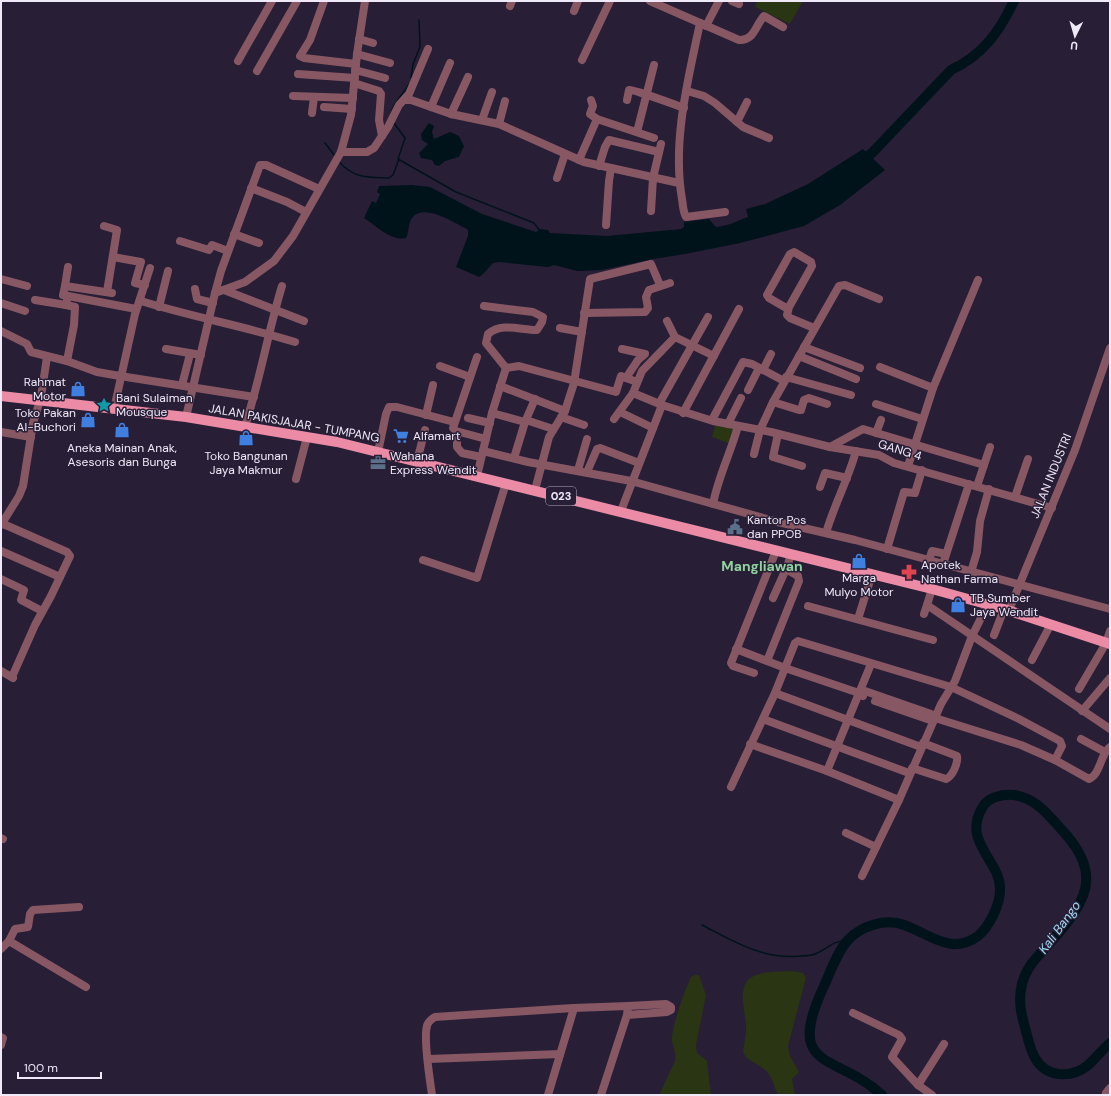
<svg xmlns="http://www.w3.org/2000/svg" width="1111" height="1096" viewBox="0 0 1111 1096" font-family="'DM Sans',sans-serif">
<rect width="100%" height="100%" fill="#281e36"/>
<g fill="#293513">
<path d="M757 1H803L790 24 755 7Z"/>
<path d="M716 422 735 427 731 444 712 437Z"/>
<path d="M792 971 803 973 806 978 788 1046 790 1056 799 1072 792 1079 795 1095H778C774 1087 772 1075 765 1070 758 1063 747 1062 743 1052 744 1044 746 1036 746 1027 746 1014 738 993 747 981 756 970 780 972 792 971Z"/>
<path d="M695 975H699L706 995 696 1045 697 1053 707 1061 711 1095H659L675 1061C677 1052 671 1045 672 1036 675 1017 683 995 691 977Z"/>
</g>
<g fill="#00131b">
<path d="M429 123 434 126 432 132 434 139 450 132 459 136 464 146 459 157 445 161 439 166 435 165 432 160 421 158 419 153 428 144 422 140 421 134Z"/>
<path d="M863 149 885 170 840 205 804 226 740 243 685 254 653 259 602 270 577 271 554 265 548 267 499 262 493 263 483 274 479 277 456 267 468 236V230L465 228C453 222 420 201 411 220 408 226 409 232 406 238 392 242 375 225 364 218L372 201 376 203 380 194 377 192 379 186 412 185 430 187 482 214 536 232 540 229 548 230 550 233 607 236 681 229 684 227V222L709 219 716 227C728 226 737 221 748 217L746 209 765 204 808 184Z"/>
</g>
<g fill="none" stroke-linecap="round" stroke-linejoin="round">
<g stroke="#00131b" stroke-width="1.5">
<path d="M411 78 413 64 420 47 419 20"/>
<path d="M391 114C393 102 404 94 409 84"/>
<path d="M394 123 405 138 398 159 456 192 534 223 540 231"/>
<path d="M325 143 335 156"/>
<path d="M339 162C355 179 368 177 389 178L393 175 399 159"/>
<path d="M702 925C733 941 763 960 800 956 804 956 810 956 815 954 830 948 829 942 848 940"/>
</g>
<g stroke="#00131b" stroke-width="10">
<path d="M859 163 872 153 951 70C983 55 999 32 1014 1"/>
<path d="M882 1095C835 1052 784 1072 824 986 831 971 837 952 848 940 861 926 885 918 904 925 928 933 951 956 978 936 989 927 1000 905 1000 890 1001 860 962 843 982 808 988 797 1002 794 1014 795 1036 798 1048 815 1062 830 1104 875 1086 902 1050 943 1036 958 1024 969 1021 989 1018 1006 1023 1020 1027 1035 1029 1043 1031 1051 1035 1058 1046 1077 1070 1079 1087 1066 1095 1059 1102 1050 1110 1043"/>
</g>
<g stroke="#875864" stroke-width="8">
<path d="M324 1 310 40 300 56 304 58 356 64"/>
<path d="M650 1 739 40C754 41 755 26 764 16L783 27"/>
<path d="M732 1 739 4"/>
<path d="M510 6 512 1"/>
<path d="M574 11 578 1"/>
<path d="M700 23C688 80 672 141 682 199 683 205 683 212 686 217L725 212"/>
<path d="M706 26 719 1"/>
<path d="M359 39 373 43"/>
<path d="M357 54 390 63"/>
<path d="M582 60 610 1"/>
<path d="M238 61 272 1"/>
<path d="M355 70 385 78"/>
<path d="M257 71 297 1"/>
<path d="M298 74 355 78"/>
<path d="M354 83 379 91 381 94 379 120 382 136"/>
<path d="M687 91 704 96 715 103 743 127 769 138"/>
<path d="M293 96 353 98"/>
<path d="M405 100H411L451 114 499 124 584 162 679 183"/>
<path d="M591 100 593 106 590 114 597 119"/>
<path d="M627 100 629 90C632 89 676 105 684 108"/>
<path d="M324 107 352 109"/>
<path d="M431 107 450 63"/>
<path d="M312 113 314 97"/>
<path d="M451 114 468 77"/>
<path d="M482 120 492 92"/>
<path d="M737 122 747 102"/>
<path d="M499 124 505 101"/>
<path d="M637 132 654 65"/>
<path d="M341 152H367L374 148 388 127 399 105 409 94 428 49"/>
<path d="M579 160 597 119 654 138"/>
<path d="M599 166 605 147 609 140 659 152"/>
<path d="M557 178 565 154"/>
<path d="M251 188 287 202 306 212"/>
<path d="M651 211 653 178 661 144"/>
<path d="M606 225 609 181 611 168"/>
<path d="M104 226 117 230 107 292"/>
<path d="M234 234 259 243"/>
<path d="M180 241 209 250 212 245 228 251"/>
<path d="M113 257 141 262 135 283 145 285"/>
<path d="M1 279 27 286"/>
<path d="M65 286 68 267"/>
<path d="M195 289 197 299 213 303"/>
<path d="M224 290 304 321"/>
<path d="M112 293 65 286 63 295 136 309"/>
<path d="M215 293 221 271 260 165H266L319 189"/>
<path d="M35 300 66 305 67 300"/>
<path d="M141 301C192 317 244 326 295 342"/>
<path d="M1 303 25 311"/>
<path d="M66 305 75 307 74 325 67 361"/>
<path d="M484 306 533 312 543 317 542 322 537 330C520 330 502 322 488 334L486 343 506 368"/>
<path d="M159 307 168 271"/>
<path d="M788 309 769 298 767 295 790 254 794 252 811 262 812 266 789 307 787 315 790 318 814 328"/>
<path d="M584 313 645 312 648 308 646 297 649 290 670 283"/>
<path d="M560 328 582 332"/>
<path d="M1 331 27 344 31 352 67 361 97 372 120 376 254 397"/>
<path d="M675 337 714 356"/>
<path d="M804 347 860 368"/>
<path d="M166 349 201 355"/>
<path d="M622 349 645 354 638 360 626 378"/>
<path d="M799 356 856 379"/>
<path d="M477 357 453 428 456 431 486 439"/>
<path d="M440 366 470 377"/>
<path d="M880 367 933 388"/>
<path d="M506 368 519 366 616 392 621 376 637 382"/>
<path d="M763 370 771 354"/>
<path d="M786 377 851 395"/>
<path d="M182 385 190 354"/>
<path d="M500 386 565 411"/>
<path d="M748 390 759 368"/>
<path d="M773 402 799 410H801L804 400 809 398 827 404"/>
<path d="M659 404 708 317"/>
<path d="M876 404 922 419"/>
<path d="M662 405 633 393 642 371 675 337 667 321"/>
<path d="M114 409 135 314 150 268"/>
<path d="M620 412 653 428"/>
<path d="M492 413 525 422"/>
<path d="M683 413 739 309"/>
<path d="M426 415 433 385"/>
<path d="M186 417 215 293 245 282 274 261 293 236 341 152 351 115 357 54 365 1"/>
<path d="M561 417 584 425"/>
<path d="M468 418 490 423"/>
<path d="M614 419 633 393"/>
<path d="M526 420 553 429"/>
<path d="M712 420 743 362 752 364 784 381"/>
<path d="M728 424 741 398"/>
<path d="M245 426C260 380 268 332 282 286"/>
<path d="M1 432 31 437"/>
<path d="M876 433 881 420"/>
<path d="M778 434 773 457 802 466"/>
<path d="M457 439V447L462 453 481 457"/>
<path d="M830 447 863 429 984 465"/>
<path d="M483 451 528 462 631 481 778 522 855 540 1110 609"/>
<path d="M378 452 386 414 389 407H397L454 422"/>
<path d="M754 454 760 430 773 402 839 286 845 285 879 299"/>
<path d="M514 458 525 422 535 399"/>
<path d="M417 461 425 430"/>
<path d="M908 466 933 388 978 280"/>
<path d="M578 470 587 439"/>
<path d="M587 472 597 449 600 448 639 463"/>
<path d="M477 476 492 413 506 368"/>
<path d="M296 479 307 437"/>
<path d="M977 486 990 447"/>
<path d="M820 487 825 473 847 478"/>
<path d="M535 490 549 437 565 411 574 383 590 279 651 264 660 285"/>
<path d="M1015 497 1028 459"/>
<path d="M713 504C718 477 731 452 738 426"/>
<path d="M621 511 662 405 713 421 771 432 830 447 879 455 894 463 1052 508"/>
<path d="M1 523 67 552 70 556 51 596 35 625 12 677"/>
<path d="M1 525 19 496 23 486 33 423 41 397 47 357"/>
<path d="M826 533C834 505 848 480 856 451"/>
<path d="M887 549 904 492 915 493 922 470"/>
<path d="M1 551 60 577"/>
<path d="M423 560 477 578 506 483"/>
<path d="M929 560 932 551 946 554"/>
<path d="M943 564 969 484"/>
<path d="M971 572 977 552 980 521 989 489"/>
<path d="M1 579 24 590 21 600 42 611"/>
<path d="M932 589 927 605 1110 729"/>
<path d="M773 598 786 569"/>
<path d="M808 606 933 640"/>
<path d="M1009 610 1075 450 1110 348"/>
<path d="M924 614 927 605"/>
<path d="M858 619 872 574"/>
<path d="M994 635 1004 609"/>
<path d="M736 649 785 668 859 693 863 696"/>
<path d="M1032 660 1051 624"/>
<path d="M767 661 799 581 798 576 786 569 791 555"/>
<path d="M1 671 13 678"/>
<path d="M754 673 733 666 731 663 776 551"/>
<path d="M1079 689 1106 643 1110 631"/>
<path d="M775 693 921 747"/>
<path d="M859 693 865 691 931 714 935 718 1021 745 1055 760 1089 779C1101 774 1100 754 1110 747"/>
<path d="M875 701 930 720 935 718"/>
<path d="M1082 711 1110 678"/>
<path d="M763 719 909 773"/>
<path d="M1081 739 1105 752"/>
<path d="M750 744 827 771 899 800"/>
<path d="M912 768 946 779C953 776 958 763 957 756L923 743"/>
<path d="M827 771 871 664"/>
<path d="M731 787 775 693 795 643 798 641 951 687 1019 719 1060 741 1062 746 1055 760"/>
<path d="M846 833 876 847"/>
<path d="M1 838 3 839"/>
<path d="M862 876 899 800 941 704 955 681 972 636 988 604"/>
<path d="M9 941 15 929 28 927 30 914 33 910 79 907"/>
<path d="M1 949 9 941 86 987"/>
<path d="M853 1013 899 1035 902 1039 892 1057 918 1085 932 1095"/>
<path d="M1 1037 3 1038 1 1045"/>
<path d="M428 1059 560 1054"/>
<path d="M918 1085 944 1044"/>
<path d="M1106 1093 1110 1088"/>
<path d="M432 1095C430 1080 423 1039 427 1026 428 1021 432 1019 435 1017L573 1008 628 1006"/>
<path d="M548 1095 574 1008"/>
<path d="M601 1095 627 1015 628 1006 666 1004 671 1007V1010L667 1012 627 1015"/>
</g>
<path stroke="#ec8ba6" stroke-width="10" d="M1 396 186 417 337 442 932 589 1004 609 1110 644"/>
</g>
<defs>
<symbol id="shop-bare" viewBox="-9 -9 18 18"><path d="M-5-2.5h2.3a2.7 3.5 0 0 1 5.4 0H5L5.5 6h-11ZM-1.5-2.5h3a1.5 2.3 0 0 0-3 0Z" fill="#3f7fe0" stroke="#281e36" stroke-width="2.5" paint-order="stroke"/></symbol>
<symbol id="sight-bare" viewBox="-9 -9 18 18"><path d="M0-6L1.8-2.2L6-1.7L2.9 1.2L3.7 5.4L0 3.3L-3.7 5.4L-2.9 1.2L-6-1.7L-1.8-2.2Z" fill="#0f9aa8" stroke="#281e36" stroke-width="2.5" paint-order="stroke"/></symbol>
<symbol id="supermarket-bare" viewBox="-9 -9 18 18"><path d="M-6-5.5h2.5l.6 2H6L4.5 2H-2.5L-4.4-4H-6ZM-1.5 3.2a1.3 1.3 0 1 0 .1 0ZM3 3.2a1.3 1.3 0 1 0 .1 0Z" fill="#3f7fe0" stroke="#281e36" stroke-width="2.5" paint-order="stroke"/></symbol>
<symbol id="office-bare" viewBox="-9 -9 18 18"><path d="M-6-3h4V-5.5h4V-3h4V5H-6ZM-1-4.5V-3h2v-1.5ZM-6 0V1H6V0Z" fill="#5c6f8a" stroke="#281e36" stroke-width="2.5" paint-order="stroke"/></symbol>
<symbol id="civic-bare" viewBox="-9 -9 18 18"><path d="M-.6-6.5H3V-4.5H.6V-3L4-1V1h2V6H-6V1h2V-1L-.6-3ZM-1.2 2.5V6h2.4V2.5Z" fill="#5c6f8a" stroke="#281e36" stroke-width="2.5" paint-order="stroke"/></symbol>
<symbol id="pharmacy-bare" viewBox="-9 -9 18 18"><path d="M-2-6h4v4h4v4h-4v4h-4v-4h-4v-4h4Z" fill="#e0444e" stroke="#281e36" stroke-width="2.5" paint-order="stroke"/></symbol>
</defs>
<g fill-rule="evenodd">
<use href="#shop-bare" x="67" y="378" width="22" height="22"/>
<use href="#sight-bare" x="93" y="394" width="22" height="22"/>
<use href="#shop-bare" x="77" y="409" width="22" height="22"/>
<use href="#shop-bare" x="111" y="419" width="22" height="22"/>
<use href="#supermarket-bare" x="390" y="425" width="22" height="22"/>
<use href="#shop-bare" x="235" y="427" width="22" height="22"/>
<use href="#office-bare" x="367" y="452" width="22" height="22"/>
<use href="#civic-bare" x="724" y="516" width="22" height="22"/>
<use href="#shop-bare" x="848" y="550" width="22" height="22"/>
<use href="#pharmacy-bare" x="898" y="561" width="22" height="22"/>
<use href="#shop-bare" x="947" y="594" width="22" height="22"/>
</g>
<g text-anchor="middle" stroke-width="3" stroke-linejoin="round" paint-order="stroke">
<rect fill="#281e36" stroke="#b3acbe" stroke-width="1" x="546" y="487" width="30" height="18" rx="3"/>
<g font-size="11" font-weight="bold" fill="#efe9f9">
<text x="561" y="500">023</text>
</g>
<g font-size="12" fill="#efe9f9" stroke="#281e36" text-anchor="start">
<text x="66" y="386" text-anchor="end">Rahmat<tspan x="66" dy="14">Motor</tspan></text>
<text x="116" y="402">Bani Sulaiman<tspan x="116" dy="14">Mousque</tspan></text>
<text x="76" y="417" text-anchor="end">Toko Pakan<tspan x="76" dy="14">Al-Buchori</tspan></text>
<text x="413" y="440">Alfamart</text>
<text x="122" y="452" text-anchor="middle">Aneka Mainan Anak,<tspan x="122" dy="14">Asesoris dan Bunga</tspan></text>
<text x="246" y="460" text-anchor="middle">Toko Bangunan<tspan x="246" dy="14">Jaya Makmur</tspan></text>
<text x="390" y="460">Wahana<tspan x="390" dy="14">Express Wendit</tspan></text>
<text x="747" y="524">Kantor Pos<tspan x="747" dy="14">dan PPOB</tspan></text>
<text x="921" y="569">Apotek<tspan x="921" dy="14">Nathan Farma</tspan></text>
<text x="859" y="582" text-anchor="middle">Marga<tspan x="859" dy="14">Mulyo Motor</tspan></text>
<text x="970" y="602">TB Sumber<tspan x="970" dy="14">Jaya Wendit</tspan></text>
</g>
<g font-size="12" fill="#efe9f9" stroke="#281e36">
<text transform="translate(294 423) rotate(10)" y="4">JALAN PAKISJAJAR - TUMPANG</text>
<text transform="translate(900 450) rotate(17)" y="4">GANG 4</text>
<text transform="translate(1051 476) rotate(-68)" y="4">JALAN INDUSTRI</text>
</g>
<g font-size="13" font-style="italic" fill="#a2ddf4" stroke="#281e36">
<text transform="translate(1059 927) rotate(-54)" y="5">Kali Bango</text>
</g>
<g font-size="14" font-weight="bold" fill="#90d39f" stroke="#281e36">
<text x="762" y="571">Mangliawan</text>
</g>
</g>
<rect width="1111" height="1096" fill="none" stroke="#efe9f9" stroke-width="4"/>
<g transform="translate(1075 36) rotate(185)" stroke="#281e36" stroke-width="3" paint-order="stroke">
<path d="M0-3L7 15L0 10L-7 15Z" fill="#efe9f9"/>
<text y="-6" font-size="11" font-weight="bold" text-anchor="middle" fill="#efe9f9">U</text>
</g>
<path d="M18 1072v6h83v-6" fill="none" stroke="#efe9f9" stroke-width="2"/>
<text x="24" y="1072" font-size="12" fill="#efe9f9" stroke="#281e36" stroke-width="3" paint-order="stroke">100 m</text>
</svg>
